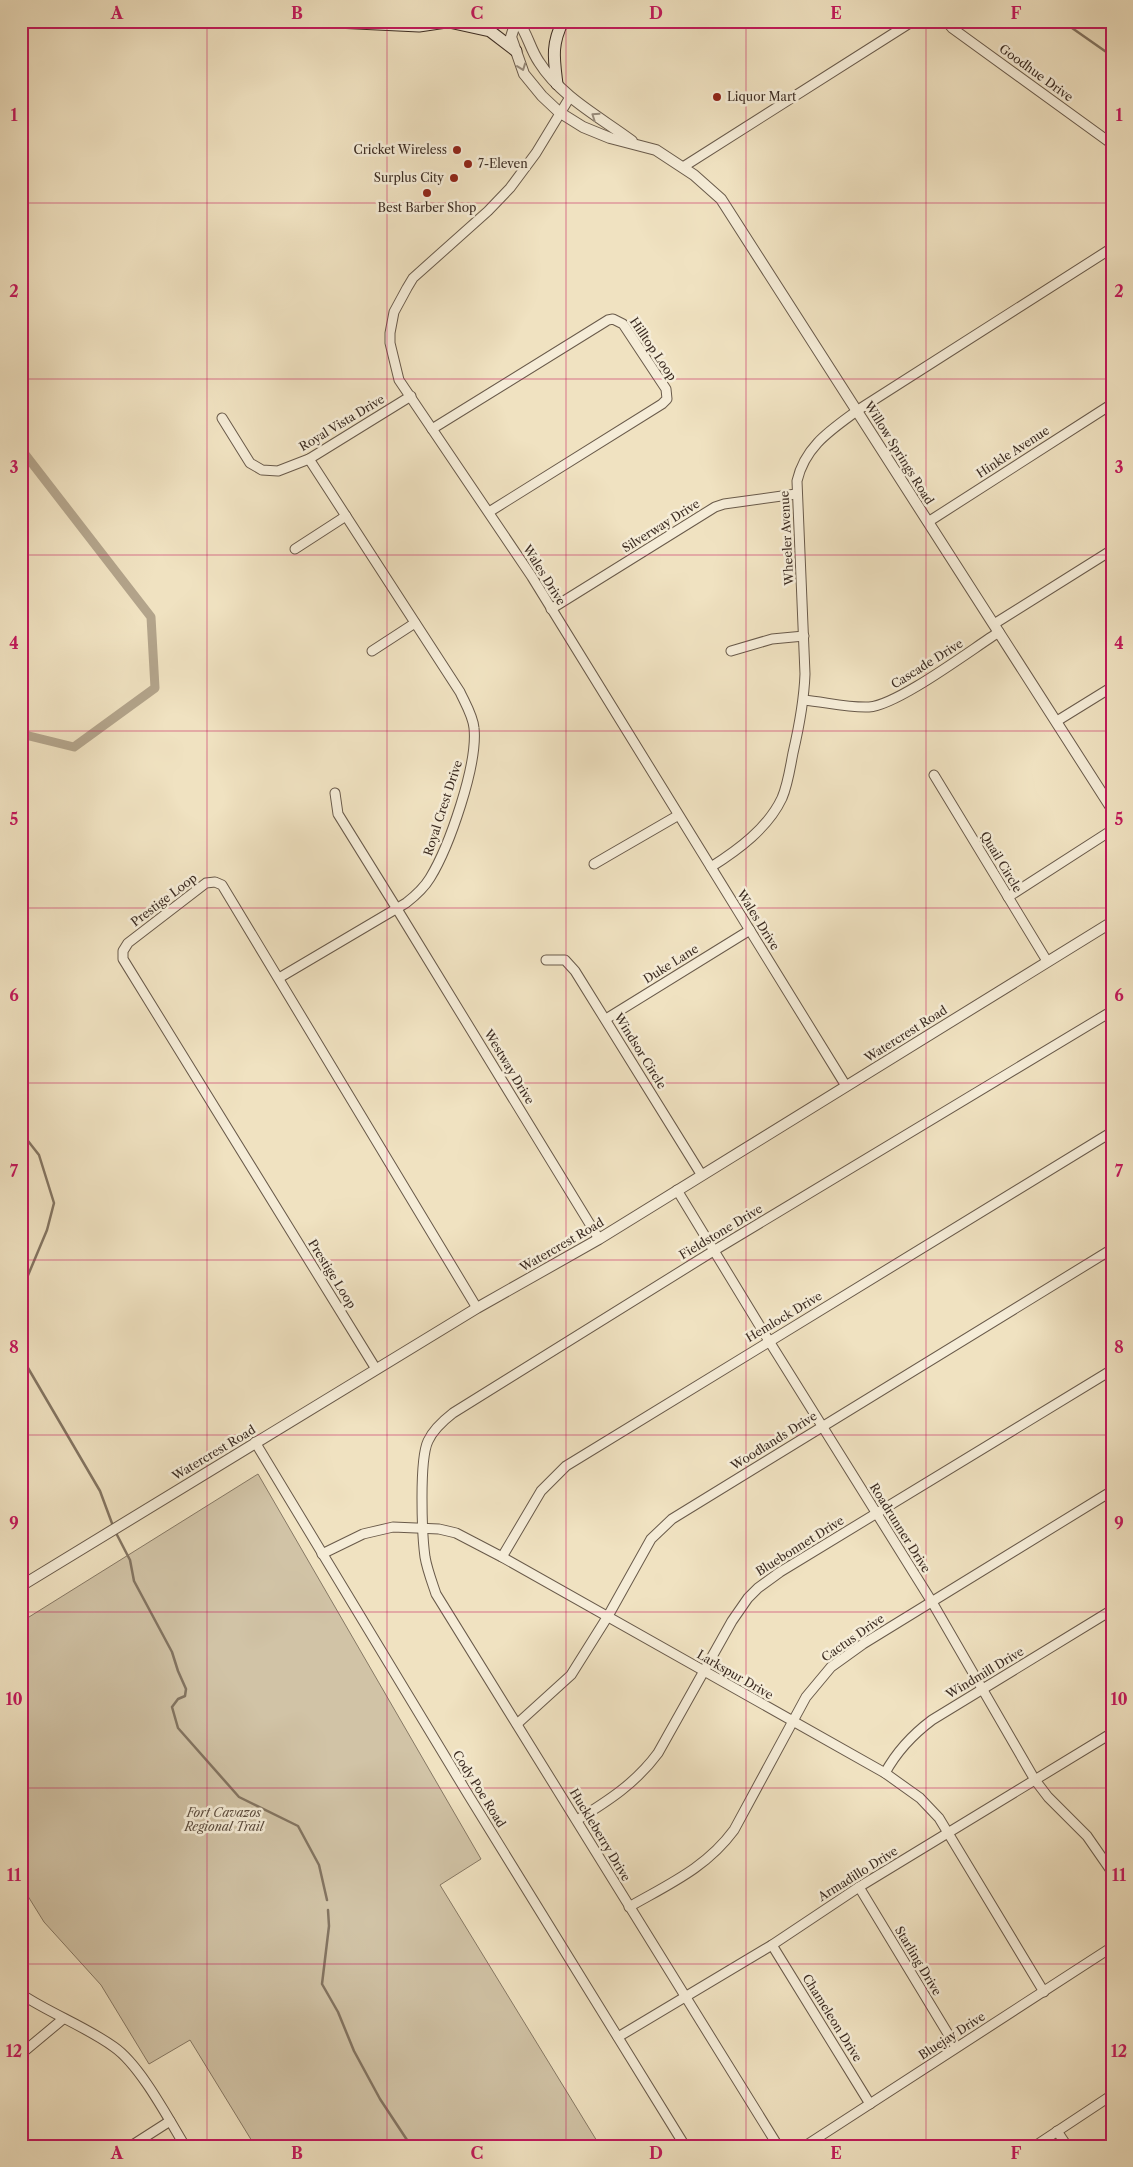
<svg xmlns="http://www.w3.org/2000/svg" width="1133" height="2167" viewBox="0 0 1133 2167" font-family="'Libre Caslon Text',serif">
<rect width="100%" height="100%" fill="#f0e2c1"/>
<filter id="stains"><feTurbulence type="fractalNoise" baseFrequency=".004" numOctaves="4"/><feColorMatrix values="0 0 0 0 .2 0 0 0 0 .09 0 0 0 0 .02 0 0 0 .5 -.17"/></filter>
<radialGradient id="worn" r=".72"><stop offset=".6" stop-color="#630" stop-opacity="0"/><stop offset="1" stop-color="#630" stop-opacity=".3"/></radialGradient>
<path fill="#d1c3a6" stroke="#867864" d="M258 1474 481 1859 440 1885 600 2146H255L190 2040 149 2064 101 1985 44 1922 21 1885V1622Z"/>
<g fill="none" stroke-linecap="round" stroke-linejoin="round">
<g stroke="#837461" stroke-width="2.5">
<path d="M1062 21 1112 56"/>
<path d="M21 1132 39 1155 54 1203 47 1230 21 1292"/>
<path d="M21 1356 100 1491 113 1526"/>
<path d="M115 1531 130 1560 134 1581 172 1652 178 1671 186 1689 185 1696 178 1699 172 1707 178 1728 239 1797 298 1826 319 1865 327 1900"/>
<path d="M328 1910 329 1926 322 1984 338 2012 354 2051 380 2099 411 2146"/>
</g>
<path stroke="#b3a48b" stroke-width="9" d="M21 449 151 617 155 688 74 747 21 734"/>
<defs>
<g id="minor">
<path d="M946 21 952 28 1112 144"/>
<path d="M570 97 536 153 510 188 488 211 413 278 407 288 394 312 390 333V343L399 380 532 577 846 1086"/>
<path d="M683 167 913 21"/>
<path d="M222 418 250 463 262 470 278 471 309 459 411 396"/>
<path d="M432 429 608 320 613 319 623 324 666 389 667 399 662 404 489 512"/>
<path d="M928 522 1112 404"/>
<path d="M295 549 346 516"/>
<path d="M551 609 715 507 724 504 796 494"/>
<path d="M994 624 1112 550"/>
<path d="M372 651 415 623"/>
<path d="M731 651 772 639 804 636"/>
<path d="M804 700C825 702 848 708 869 707 898 705 972 649 999 632"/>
<path d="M1057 721 1112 687"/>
<path d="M934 775 1047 961"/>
<path d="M335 793 338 814 397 909 599 1239"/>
<path d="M594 864 677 816"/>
<path d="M711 867C738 850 768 828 782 798 788 784 790 768 793 753 799 727 804 701 805 674L797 481C805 446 831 430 858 410L1112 248"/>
<path d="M1008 897 1112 830"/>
<path d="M546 960H565L575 971 701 1174"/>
<path d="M279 978 406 903C415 896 424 888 430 878 449 847 478 765 474 728 473 716 465 703 460 692L309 459"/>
<path d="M606 1019 750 930"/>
<path d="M677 1190 769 1341 932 1602 1035 1780 1048 1797 1087 1836 1112 1872"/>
<path d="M376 1369 123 959V951L128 943 206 883 215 882 222 885 477 1308"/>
<path d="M255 1442 469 1796 685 2146"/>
<path d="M322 1554 363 1534 393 1527 439 1529 456 1533 502 1557 885 1773 920 1798 939 1818 1044 1992"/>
<path d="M502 1557 541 1491 566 1466 1112 1132"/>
<path d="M517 1724 571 1675 608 1616 651 1539 672 1519 1112 1249"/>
<path d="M885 1773C897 1751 912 1735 932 1720L1112 1610"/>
<path d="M577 1820C608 1801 636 1783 658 1753L732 1621 748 1598 758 1588 780 1572 1112 1370"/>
<path d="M859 1887 956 2047"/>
<path d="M629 1907C669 1884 706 1868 734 1830L806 1697 831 1667 863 1644 1112 1491"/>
<path d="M772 1945 870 2104"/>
<path d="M21 1994C51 2014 85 2026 114 2047 140 2065 168 2118 185 2146"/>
<path d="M618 2037 772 1945 859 1887 1112 1733"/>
<path d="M21 2054 63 2019"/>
<path d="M1057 2131 1067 2146"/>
<path d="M131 2146 170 2121"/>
<path d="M778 2146 436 1594C432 1582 427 1569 425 1557 422 1535 419 1460 428 1441 433 1430 444 1420 453 1413L715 1250 1112 1011"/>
<path d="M805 2146 1112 1947"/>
<path d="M1035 2146 1112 2095"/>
</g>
<g id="tertiary">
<path d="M516 21 511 37 524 74 542 96 559 112 583 127 610 138 656 150 694 175 721 199 1112 809"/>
<path d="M518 21C528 35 530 49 539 62 561 97 600 117 632 141"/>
<path d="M21 1586 477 1308 599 1239 1112 922"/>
</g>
<g id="secondary">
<path d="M315 21 419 26 453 21"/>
<path d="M449 22 490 31 516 51"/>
<path d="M557 84C554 59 551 45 563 21"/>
</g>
</defs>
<use href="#minor" stroke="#695a4a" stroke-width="11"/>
<use href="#tertiary" stroke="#695a4a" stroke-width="12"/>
<use href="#secondary" stroke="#3c2c22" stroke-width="13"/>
<use href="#minor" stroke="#f5ecd7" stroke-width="9"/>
<use href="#tertiary" stroke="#f5ecd7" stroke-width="10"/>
<use href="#secondary" stroke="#f5ecd7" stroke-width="11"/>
</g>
<defs><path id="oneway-chevron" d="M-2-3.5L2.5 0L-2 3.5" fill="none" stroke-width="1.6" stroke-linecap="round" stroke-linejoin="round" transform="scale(1.25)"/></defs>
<g stroke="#988c7c">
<use href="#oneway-chevron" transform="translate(522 67) rotate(70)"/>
<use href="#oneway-chevron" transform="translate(595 116) rotate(-146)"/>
</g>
<path fill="none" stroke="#c2185b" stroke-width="1" stroke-opacity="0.55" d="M207 21V2146M387 21V2146M566 21V2146M746 21V2146M926 21V2146M21 203H1112M21 379H1112M21 555H1112M21 731H1112M21 908H1112M21 1083H1112M21 1260H1112M21 1435H1112M21 1612H1112M21 1788H1112M21 1964H1112"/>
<g fill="#8f2418" stroke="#f5ecd7" stroke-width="2">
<circle cx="717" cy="97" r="5"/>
<circle cx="457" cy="150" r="5"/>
<circle cx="468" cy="164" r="5"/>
<circle cx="454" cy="178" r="5"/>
<circle cx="427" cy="193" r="5"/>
</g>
<g text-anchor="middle" stroke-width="5" stroke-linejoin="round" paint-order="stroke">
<g font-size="12" fill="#3c2c22" stroke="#f5ecd7">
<text transform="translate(1036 73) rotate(36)" y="4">Goodhue Drive</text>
<text transform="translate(653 349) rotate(56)" y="4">Hilltop Loop</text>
<text transform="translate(342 423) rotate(-31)" y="4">Royal Vista Drive</text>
<text transform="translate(1013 452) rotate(-33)" y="4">Hinkle Avenue</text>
<text transform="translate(899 453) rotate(58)" y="4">Willow Springs Road</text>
<text transform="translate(661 526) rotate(-32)" y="4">Silverway Drive</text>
<text transform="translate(787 538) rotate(-93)" y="4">Wheeler Avenue</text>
<text transform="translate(544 575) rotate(58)" y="4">Wales Drive</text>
<text transform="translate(927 664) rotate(-32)" y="4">Cascade Drive</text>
<text transform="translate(443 808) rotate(-72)" y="4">Royal Crest Drive</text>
<text transform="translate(1001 862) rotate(59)" y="4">Quail Circle</text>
<text transform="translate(164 900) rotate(-37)" y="4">Prestige Loop</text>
<text transform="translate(758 920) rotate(58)" y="4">Wales Drive</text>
<text transform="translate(671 964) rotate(-32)" y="4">Duke Lane</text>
<text transform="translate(906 1034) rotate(-32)" y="4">Watercrest Road</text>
<text transform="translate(640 1051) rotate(58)" y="4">Windsor Circle</text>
<text transform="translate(509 1067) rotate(59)" y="4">Westway Drive</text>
<text transform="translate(721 1232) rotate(-31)" y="4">Fieldstone Drive</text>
<text transform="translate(562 1245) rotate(-30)" y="4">Watercrest Road</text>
<text transform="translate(332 1274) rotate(58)" y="4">Prestige Loop</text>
<text transform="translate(784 1317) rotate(-31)" y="4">Hemlock Drive</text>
<text transform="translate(774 1441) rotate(-32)" y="4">Woodlands Drive</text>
<text transform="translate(214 1453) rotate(-31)" y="4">Watercrest Road</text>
<text transform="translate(900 1528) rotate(58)" y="4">Roadrunner Drive</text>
<text transform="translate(800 1546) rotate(-32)" y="4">Bluebonnet Drive</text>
<text transform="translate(853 1638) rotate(-35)" y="4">Cactus Drive</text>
<text transform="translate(985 1673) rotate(-31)" y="4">Windmill Drive</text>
<text transform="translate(735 1675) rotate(30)" y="4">Larkspur Drive</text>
<text transform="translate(479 1789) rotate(58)" y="4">Cody Poe Road</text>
<text transform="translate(600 1835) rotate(59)" y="4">Huckleberry Drive</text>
<text transform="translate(858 1874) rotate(-32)" y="4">Armadillo Drive</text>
<text transform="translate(918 1961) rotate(59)" y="4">Starling Drive</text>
<text transform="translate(832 2018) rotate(58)" y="4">Chameleon Drive</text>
<text transform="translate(952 2036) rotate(-33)" y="4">Bluejay Drive</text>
</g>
<g font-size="12" fill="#3c2c22" stroke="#f5ecd7" text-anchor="start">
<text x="727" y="101">Liquor Mart</text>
<text x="447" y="154" text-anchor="end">Cricket Wireless</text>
<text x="478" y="168">7-Eleven</text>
<text x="444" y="182" text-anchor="end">Surplus City</text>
<text x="427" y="212" text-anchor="middle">Best Barber Shop</text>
</g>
<g font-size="12" font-style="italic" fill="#5a4a3c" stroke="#f5ecd7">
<text x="224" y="1817">Fort Cavazos<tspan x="224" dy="14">Regional Trail</tspan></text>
</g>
</g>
<rect width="1133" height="2167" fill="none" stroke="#f0e2c1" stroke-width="55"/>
<rect x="28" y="28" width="1078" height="2112" fill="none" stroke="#c2185b" stroke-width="2"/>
<g font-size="16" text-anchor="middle" font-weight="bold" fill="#c2185b">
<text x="117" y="19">A</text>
<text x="297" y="19">B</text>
<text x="477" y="19">C</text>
<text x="656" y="19">D</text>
<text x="836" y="19">E</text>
<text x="1016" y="19">F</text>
<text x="14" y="121">1</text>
<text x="1119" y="121">1</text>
<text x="14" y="297">2</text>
<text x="1119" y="297">2</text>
<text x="14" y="473">3</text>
<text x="1119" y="473">3</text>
<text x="14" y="649">4</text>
<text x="1119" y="649">4</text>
<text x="14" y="825">5</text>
<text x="1119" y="825">5</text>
<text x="14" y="1001">6</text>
<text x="1119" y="1001">6</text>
<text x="14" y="1177">7</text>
<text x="1119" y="1177">7</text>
<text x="14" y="1353">8</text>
<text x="1119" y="1353">8</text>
<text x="14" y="1529">9</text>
<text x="1119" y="1529">9</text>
<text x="14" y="1705">10</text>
<text x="1119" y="1705">10</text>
<text x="14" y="1881">11</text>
<text x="1119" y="1881">11</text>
<text x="14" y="2057">12</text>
<text x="1119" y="2057">12</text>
<text x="117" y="2159">A</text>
<text x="297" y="2159">B</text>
<text x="477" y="2159">C</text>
<text x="656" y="2159">D</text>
<text x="836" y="2159">E</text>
<text x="1016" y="2159">F</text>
</g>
<rect width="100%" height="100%" filter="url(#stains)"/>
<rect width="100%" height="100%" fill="url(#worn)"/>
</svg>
